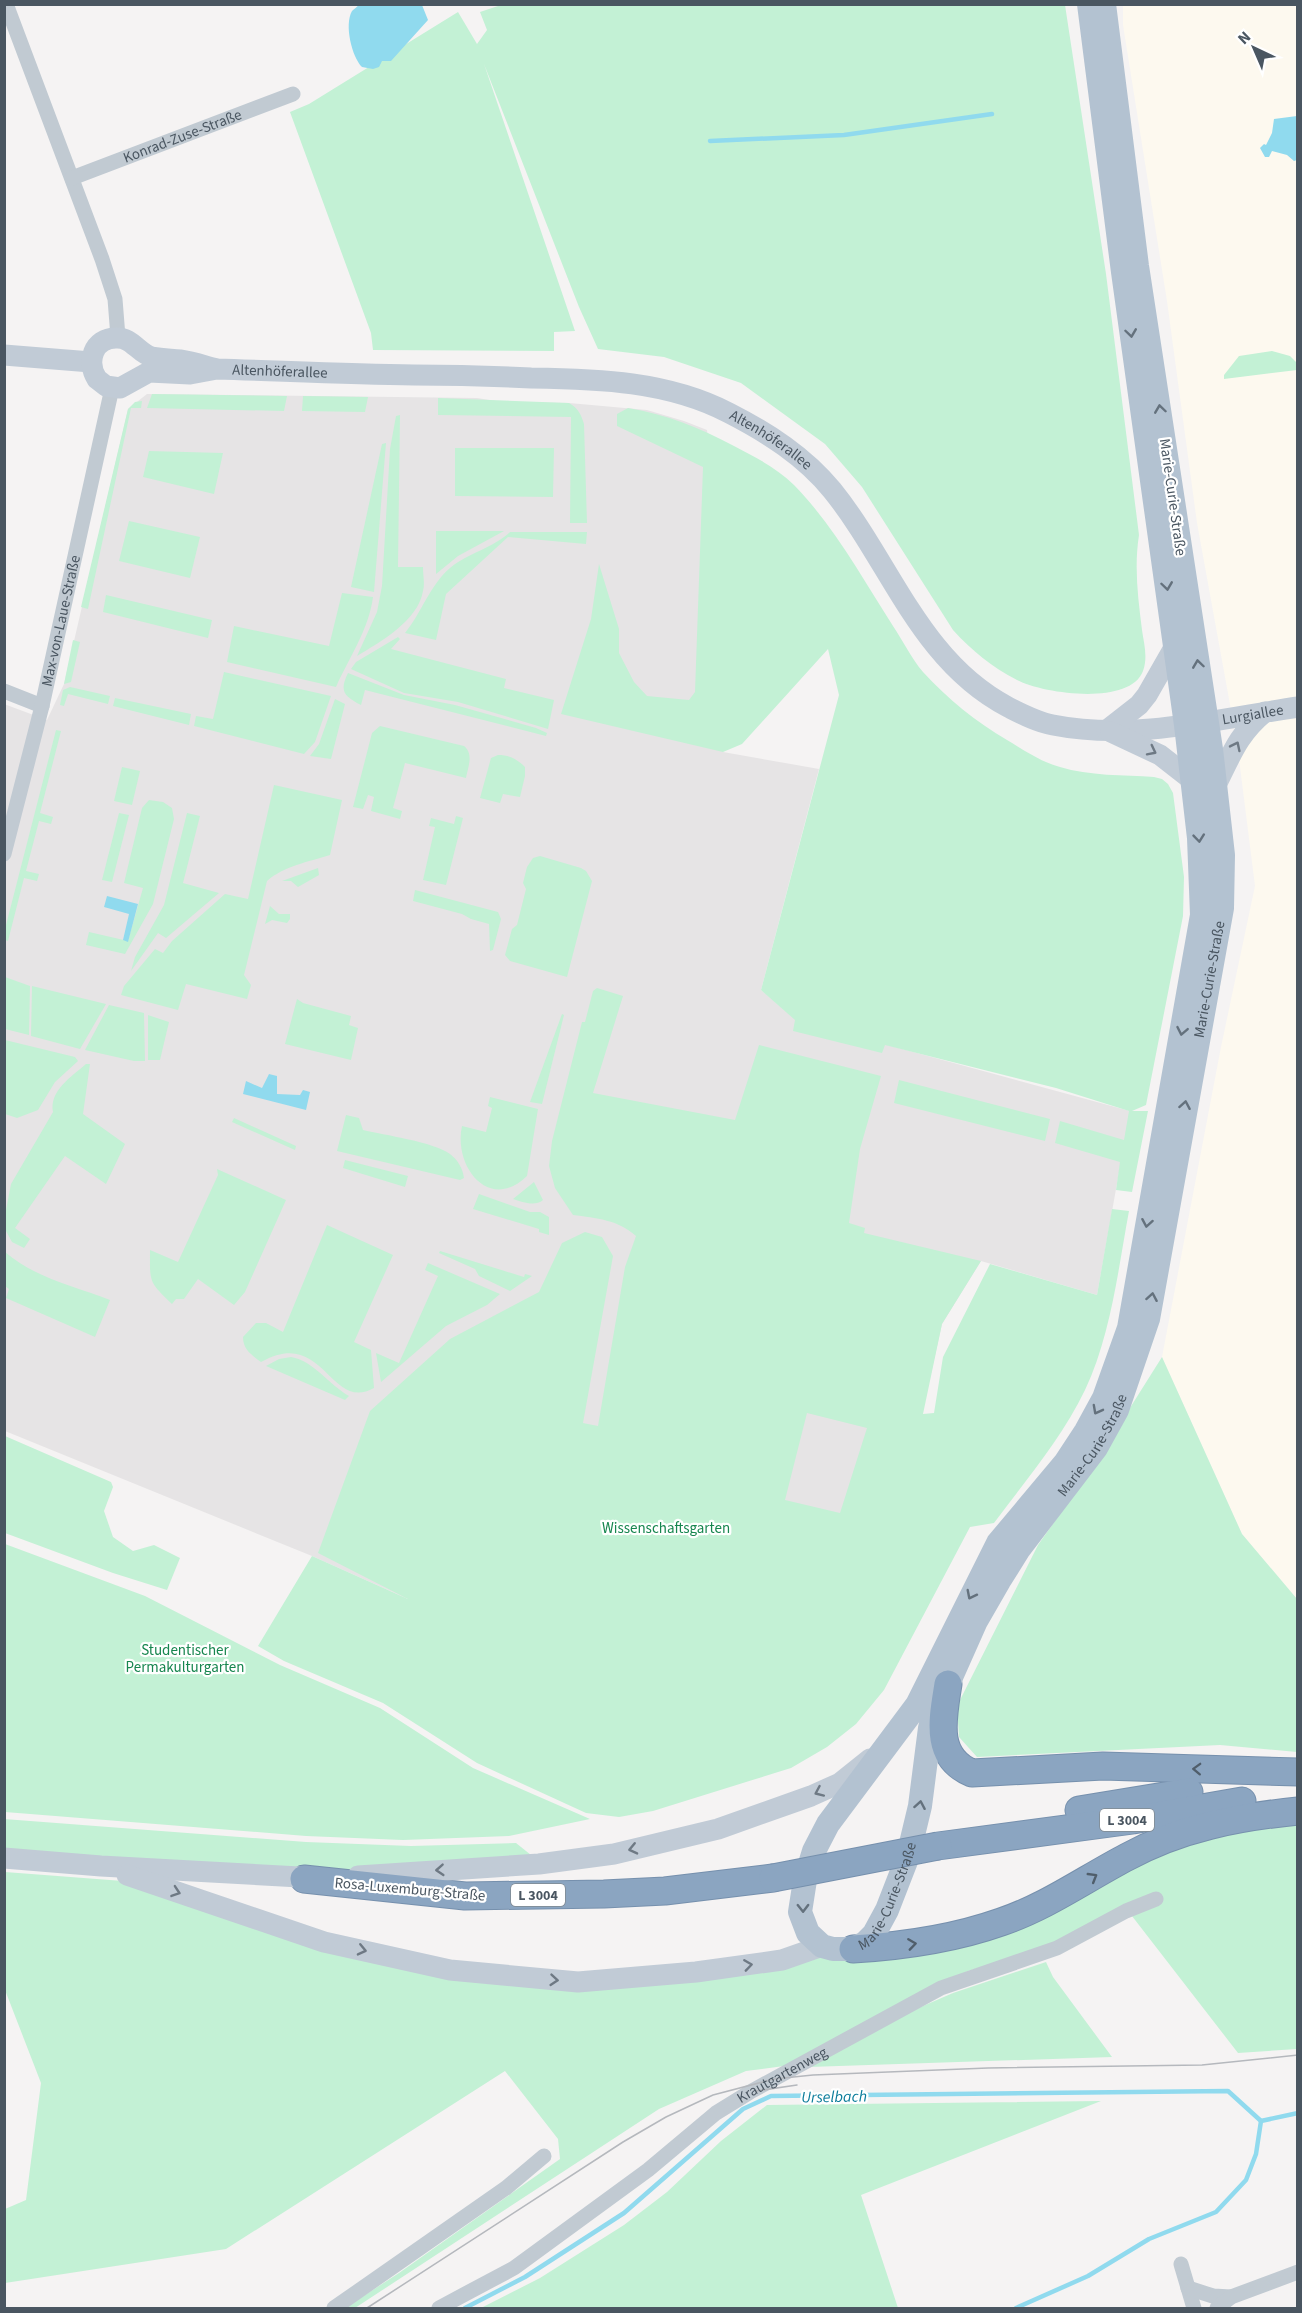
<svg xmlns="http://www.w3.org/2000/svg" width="1302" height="2313" viewBox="0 0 1302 2313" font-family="'Source Sans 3',sans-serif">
<rect width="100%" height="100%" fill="#f5f3f3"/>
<path fill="#fdf9ef" d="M1123 5H1297V1599L1242 1534 1162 1357 1221 1047 1255 886 1237 743 1197 523 1167 301 1123 25Z"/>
<path fill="#e6e4e5" d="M147 394 477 398 502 402 569 403 647 410 684 421 707 430 725 596 723 752 819 769 761 990 796 1020 1130 1111 1097 1295 981 1261 942 1324 922 1414 836 1527 426 1607 312 1556 5 1431 4 704 47 720 64 684 128 409Z"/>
<g fill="#c3f1d5" fill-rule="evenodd">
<path d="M501 5H1065L1106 274 1139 535C1134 567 1138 598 1142 630 1144 644 1148 657 1143 671 1130 706 1044 694 1017 680 992 667 972 651 953 630L862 487 825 444 741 383 664 357 598 349 579 307 484 64 575 331 554 332V351L373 350 371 333 290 112 309 104 458 12 477 44 487 30 480 12Z"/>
<path d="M1272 351 1290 356 1297 363V370L1224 379V375L1239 356Z"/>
<path d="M152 394 287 396 284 411 147 408Z"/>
<path d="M303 396 368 397 365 412 302 411Z"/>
<path d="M438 398 569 403C578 408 581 414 584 424L587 523H570L571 417 438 415Z"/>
<path d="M142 401 141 408H131L88 609 81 607 128 409 135 402Z"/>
<path d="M628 408C668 415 698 427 734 446 755 457 777 468 794 485 834 526 863 579 893 626 903 641 912 659 923 672 948 699 976 722 1007 740 1024 750 1041 762 1060 767 1089 776 1124 775 1154 777L1162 779 1168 784 1173 793 1184 877 1183 916 1146 1105 1132 1111H1148L1132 1192 1116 1190 1120 1162 1055 1143 1060 1121 1124 1140 1129 1111 1056 1088 885 1045 882 1053 793 1031 795 1020 761 990 839 695 828 649 742 744 723 752 561 714 591 619 599 564 619 629V653L634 682 647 696 689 700 695 692 703 467 617 426V414Z"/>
<path d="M400 415 398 567H423C423 575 425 584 423 591 418 621 380 642 357 656L377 612 382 586 390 449 396 416Z"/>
<path d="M386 443 374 592 351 587 382 444Z"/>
<path d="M455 448H554L553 497 455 496Z"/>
<path d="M149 451 223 453 214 494 143 477Z"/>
<path d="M129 521 200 537 190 578 119 561Z"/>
<path d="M436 531H504L458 556 436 574Z"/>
<path d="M510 532H587L586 544 508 537 446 594 436 640 405 633C422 612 430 585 450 568 468 553 493 548 510 532Z"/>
<path d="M342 593 373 597C369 629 349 658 336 687L227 662 234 626 329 646Z"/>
<path d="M106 595 212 620 208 638 103 612Z"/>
<path d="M398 637 400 639 391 649 506 679 504 688 554 700 548 729 458 702 404 693 351 669 356 662Z"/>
<path d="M73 640 80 642 71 682 64 684Z"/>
<path d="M224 672 331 696 315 742 304 754 194 726 196 716 213 719Z"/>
<path d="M348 673 404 695 455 705 536 728 547 733 546 736 365 690 361 705C344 696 339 691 348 673Z"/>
<path d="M70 687 110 696 108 704 68 694 64 706 60 705 63 690Z"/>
<path d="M115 698 191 714 189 725 113 706Z"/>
<path d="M335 699 345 704 331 759 310 756 319 744Z"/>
<path d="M380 726 464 746C474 754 468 767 466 778L405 763 393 808 402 811 400 819 371 811 374 797 368 795 363 809 353 807 372 733Z"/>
<path d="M56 730 61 731 40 813 53 817 51 824 39 821 26 871 39 874 37 881 24 878 8 941 5 940V929Z"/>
<path d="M498 755C509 755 517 759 525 767V776L520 797 503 794 500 803 480 798 491 758Z"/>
<path d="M122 767 140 771 132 805 114 801Z"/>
<path d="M274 785 342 800 330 855C308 862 284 866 267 881L244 975 251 985 247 999 186 984 178 1010 121 995 124 986 155 949 163 953 172 941 225 894 248 899Z"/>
<path d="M149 800 163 802 172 808 174 819 153 904 125 954 86 945 89 932 128 941 143 888 124 883 142 808Z"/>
<path d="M119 813 129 815 112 882 102 880Z"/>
<path d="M187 813 200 816 183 883 219 893 166 938 158 933 131 971 135 957 164 905Z"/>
<path d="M456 816 463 818 446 885 423 880 435 827 429 826 431 818 454 824Z"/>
<path d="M540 856 581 868 586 871 592 881 567 977 510 961 505 955 512 929 517 925 526 889 523 883 527 867 533 858Z"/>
<path d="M318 868 319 875 298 887 291 881H282Z"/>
<path d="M415 890 498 912 501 919 493 950 490 951 489 924 471 919 462 914 413 901Z"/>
<path d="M270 906 279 914H290V919L287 923 272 920 265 924Z"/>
<path d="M5 977 30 986 29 1035 5 1029Z"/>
<path d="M32 986 106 1004 80 1049 31 1036Z"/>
<path d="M597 988 623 996 593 1093 735 1120 759 1045 881 1076 860 1149 849 1223 865 1228 864 1233 981 1261 942 1324 923 1414 934 1413 943 1357 990 1264 1097 1295 1112 1209 1129 1211C1118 1270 1111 1335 1085 1390 1062 1438 1026 1480 994 1523L970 1527 884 1690 856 1724 827 1747 791 1768 653 1811 619 1817 586 1813 477 1763 383 1703 284 1661 258 1646 312 1556 408 1599 318 1553 370 1411 450 1339 539 1292 562 1243 585 1232 602 1237 613 1256 583 1423 598 1426 625 1267 636 1236C619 1220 596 1218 573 1215L555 1188 549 1166 552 1141 582 1022H585L593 991ZM807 1413 867 1428 840 1513 785 1500Z"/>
<path d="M297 999 303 1003 351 1016 349 1025 358 1028 351 1060 285 1044Z"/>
<path d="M109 1005 144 1013 145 1061H134L85 1050Z"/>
<path d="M562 1014 564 1015 542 1104 530 1102Z"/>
<path d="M148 1015 169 1022 160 1060H148Z"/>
<path d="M5 1040 75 1057 78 1061 55 1082 38 1110 17 1118 5 1114Z"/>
<path d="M86 1064H90L83 1114 125 1144 106 1184 65 1156 15 1228 30 1239 24 1248 12 1242 6 1231V1210L11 1184 53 1112C49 1091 71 1077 86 1064Z"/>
<path d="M899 1080 1050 1119 1045 1141 894 1103Z"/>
<path d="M490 1097 538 1109 527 1176C489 1213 453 1166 462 1126L486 1132 492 1108 488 1106Z"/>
<path d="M346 1115 359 1118 363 1130C384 1135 434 1142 450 1154 458 1160 463 1169 464 1178L460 1180 337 1151Z"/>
<path d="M234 1118 296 1146 295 1150 232 1122Z"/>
<path d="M345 1160 408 1176 405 1187 343 1168Z"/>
<path d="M217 1169 286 1200 245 1292 234 1305 198 1279 184 1299H176L172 1304C148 1281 150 1282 150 1250L178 1262 218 1175Z"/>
<path d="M534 1182 543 1200C535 1207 522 1202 513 1199Z"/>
<path d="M479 1194 530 1212H540L549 1217V1235L539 1232V1229L473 1209Z"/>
<path d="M327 1225 393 1255 354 1342 371 1350 374 1388C330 1413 324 1326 261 1362 252 1355 243 1350 243 1337L256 1323H266L283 1332Z"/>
<path d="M440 1251 524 1277 525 1274 532 1276 510 1291 479 1276 475 1269 439 1253Z"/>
<path d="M5 1252C35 1278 74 1286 110 1300L95 1337 6 1298 9 1289 5 1286Z"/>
<path d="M428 1263 500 1294 487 1305 446 1326 381 1382 376 1353 399 1363 438 1276 425 1270Z"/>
<path d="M291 1357C314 1361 328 1384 349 1396L345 1400 266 1366 279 1359Z"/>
<path d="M1162 1357 1242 1534 1297 1599V1752L1220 1745 977 1757 959 1737 957 1706 1038 1545 1089 1473Z"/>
<path d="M5 1436 111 1482 113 1487 104 1511 113 1537 133 1551 154 1545 180 1558 167 1590 113 1573 5 1533Z"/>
<path d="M5 1544 145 1596 280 1665 380 1708 473 1768 590 1819 509 1836 403 1840 306 1836 5 1812Z"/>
<path d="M1297 1815V2049L1238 2053 1125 1907 1071 1941 968 1971 784 2066 746 2071 659 2109 355 2308H345L399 2273 560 2159 558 2139 505 2071 226 2249 5 2283V2209L26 2200 41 2083 5 1990V1872L136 1882 324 1942 580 1989 824 1953 904 1955 1173 1849Z"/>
<path d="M4 1819 306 1842 411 1846 516 1843 536 1859 304 1879 5 1851Z"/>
<path d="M1046 1962 1053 1977 1112 2057 809 2067 886 2022 953 1993Z"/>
<path d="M1101 2101 861 2195 898 2308H481L540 2278 624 2225 667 2192 721 2141 767 2105Z"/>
</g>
<g fill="#90daee">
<path d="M360 4 422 5 428 20 391 61H382L379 67 373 69 362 67C352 57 344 25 352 11 354 9 357 7 360 4Z"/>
<path d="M1297 116V160L1294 161 1287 155 1272 151 1269 157H1265L1260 148 1264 144 1266 145 1272 133 1274 119Z"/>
<path d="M107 896 138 904 128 942 123 940 129 914 104 907Z"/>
<path d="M269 1074 277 1076V1094L300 1095 303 1090 310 1092 306 1110 243 1094 246 1081 262 1088Z"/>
</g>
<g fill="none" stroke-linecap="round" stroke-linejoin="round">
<g stroke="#90daee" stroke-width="4.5">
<path d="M710 141 844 135 992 114"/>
<path d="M465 2308 525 2277 624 2213 743 2109 771 2096 1228 2091 1261 2121"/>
<path d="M1016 2308 1088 2276 1149 2239 1216 2212 1246 2180 1256 2154 1261 2121 1298 2113"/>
</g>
<defs>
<g id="highway">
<path d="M948 1684C943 1717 933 1757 972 1773L1103 1766 1298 1772"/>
<path d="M1079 1810 1189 1792"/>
<path d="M938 1846 1133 1820 1242 1801"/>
<path d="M304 1879 465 1896 604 1894 665 1891 773 1878"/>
<path d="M853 1949C904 1946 953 1939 1001 1922 1046 1907 1085 1879 1127 1857 1180 1828 1238 1817 1298 1811"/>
</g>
</defs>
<use href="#highway" stroke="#7690ad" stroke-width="29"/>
<g stroke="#c1cad2" stroke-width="15">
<path d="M6 4 102 259 115 299 118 337"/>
<path id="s1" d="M72 178 293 94"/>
<path d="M4 691 42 706"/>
<path id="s2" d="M4 854 42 706 112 388"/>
<path d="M1181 2264 1194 2308"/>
<path d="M1188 2288 1213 2296 1231 2297"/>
<path d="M334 2308 506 2188 544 2156"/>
<path id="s3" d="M439 2308 514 2268 648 2170 716 2113 750 2092 941 1988 1057 1948 1126 1911 1156 1899"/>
<path d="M1217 2308 1231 2297 1298 2272"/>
</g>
<g stroke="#c1cbd6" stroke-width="21">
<path d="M4 355 91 362"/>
<path id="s4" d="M217 369 190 374 149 372 120 388 106 386 97 379C86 362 93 338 116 338 132 337 138 353 152 357 162 359 171 359 180 360 193 362 205 366 217 369 283 371 349 374 414 375 453 375 492 376 531 378 598 379 668 381 729 413 768 433 804 456 832 490 891 563 920 661 1008 707 1022 714 1037 722 1053 725 1133 741 1218 719 1298 707"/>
<path d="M1107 730 1139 705 1147 695 1175 646"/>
<path d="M1111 732 1160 755 1192 780"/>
<path d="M1215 787C1231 756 1237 735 1265 712"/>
<path d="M4 1858 101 1866 318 1878"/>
<path d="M127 1875 324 1942 450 1970 578 1982 696 1972 782 1960 822 1946"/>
<path d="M358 1876 539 1864 614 1854 718 1829 811 1796 840 1783 870 1759"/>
</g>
<path stroke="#b3c2d1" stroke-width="24" id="s5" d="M1089 4 1123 272 1186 725 1199 838 1202 915 1129 1328 1104 1398 1086 1431 1065 1463 998 1543 917 1705 828 1824 814 1851 805 1880 800 1912 808 1933 822 1946 833 1949H853L865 1943 874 1934 887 1910 908 1856 920 1806 930 1728 938 1700 948 1684 976 1621 999 1581 1019 1549 1096 1448 1117 1410 1148 1319 1222 908 1223 855 1211 749 1137 266 1104 4"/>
<use href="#highway" stroke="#8ba5c1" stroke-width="27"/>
<g stroke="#b5b8bd" stroke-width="1.5">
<path d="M756 2091 797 2085"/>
<path d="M367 2308 623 2142 666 2117 713 2095 774 2079 813 2075 988 2068 1202 2065 1298 2055"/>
</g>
<defs>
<path id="highway-bridge" d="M773 1878 938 1846"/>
</defs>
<use href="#highway-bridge" stroke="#7690ad" stroke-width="29" stroke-linecap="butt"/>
<use href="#highway-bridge" stroke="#8ba5c1" stroke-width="27"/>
</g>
<defs><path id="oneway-chevron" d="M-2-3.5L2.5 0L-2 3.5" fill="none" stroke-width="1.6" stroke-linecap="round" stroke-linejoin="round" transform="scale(1.5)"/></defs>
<g stroke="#64717d">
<use href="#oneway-chevron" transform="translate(1131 333) rotate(82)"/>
<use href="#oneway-chevron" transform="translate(1160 409) rotate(-98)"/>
<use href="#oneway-chevron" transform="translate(1167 586) rotate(82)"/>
<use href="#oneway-chevron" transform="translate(1198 664) rotate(-98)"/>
<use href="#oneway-chevron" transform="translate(1199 838) rotate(84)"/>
<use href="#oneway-chevron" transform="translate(1182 1031) rotate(101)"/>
<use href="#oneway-chevron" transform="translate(1185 1105) rotate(-80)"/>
<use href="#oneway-chevron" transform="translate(1147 1223) rotate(100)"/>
<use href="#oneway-chevron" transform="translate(1152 1297) rotate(-80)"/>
<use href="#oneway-chevron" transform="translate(1097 1410) rotate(118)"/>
<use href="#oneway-chevron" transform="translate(971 1595) rotate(117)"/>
<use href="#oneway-chevron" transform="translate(920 1805) rotate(-80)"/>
<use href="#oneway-chevron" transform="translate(803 1908) rotate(89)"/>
</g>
<g stroke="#6e7984">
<use href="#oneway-chevron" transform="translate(1236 746) rotate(-64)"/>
<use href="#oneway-chevron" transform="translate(1152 751) rotate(27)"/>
<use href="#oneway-chevron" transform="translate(819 1792) rotate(156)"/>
<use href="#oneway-chevron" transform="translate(633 1849) rotate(167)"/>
<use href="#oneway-chevron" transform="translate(440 1870) rotate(176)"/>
<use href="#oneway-chevron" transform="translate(176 1892) rotate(19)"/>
<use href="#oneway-chevron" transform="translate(362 1950) rotate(13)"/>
<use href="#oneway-chevron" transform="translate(748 1965) rotate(-8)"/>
<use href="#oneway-chevron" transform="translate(554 1980) rotate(5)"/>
</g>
<g stroke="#505e6b">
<use href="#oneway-chevron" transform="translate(1197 1769) rotate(-178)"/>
<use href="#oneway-chevron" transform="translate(1093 1877) rotate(-31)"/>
<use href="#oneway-chevron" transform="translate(912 1944) rotate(-8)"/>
</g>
<g text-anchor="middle" stroke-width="4.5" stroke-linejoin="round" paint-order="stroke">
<g fill="#fff" stroke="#808990" stroke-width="1.5">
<rect x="1100" y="1809" width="54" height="22" rx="4.5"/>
<rect x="511" y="1884" width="54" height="22" rx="4.5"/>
</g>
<g font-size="14" font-weight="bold" fill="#4a5661">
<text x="1127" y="1825">L 3004</text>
<text x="538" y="1900">L 3004</text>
</g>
<g font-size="15" fill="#4a5661" stroke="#fff">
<text dy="5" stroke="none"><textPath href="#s1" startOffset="118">Konrad-Zuse-Straße</textPath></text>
<text dy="5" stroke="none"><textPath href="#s4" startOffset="354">Altenhöferallee</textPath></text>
<text dy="5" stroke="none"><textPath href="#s4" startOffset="858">Altenhöferallee</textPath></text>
<text transform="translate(1173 497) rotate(82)" y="5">Marie-Curie-Straße</text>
<text dy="5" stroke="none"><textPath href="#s2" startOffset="240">Max-von-Laue-Straße</textPath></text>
<text dy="5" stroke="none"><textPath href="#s4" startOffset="1470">Lurgiallee</textPath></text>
<text dy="5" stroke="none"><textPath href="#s5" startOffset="3142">Marie-Curie-Straße</textPath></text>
<text dy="5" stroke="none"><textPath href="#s5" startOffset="2658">Marie-Curie-Straße</textPath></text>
<text transform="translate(410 1889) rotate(5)" y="5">Rosa-Luxemburg-Straße</text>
<text dy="5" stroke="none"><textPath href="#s5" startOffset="2154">Marie-Curie-Straße</textPath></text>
<text dy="5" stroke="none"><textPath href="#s3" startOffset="416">Krautgartenweg</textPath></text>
</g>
<g font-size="15" fill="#17864f" stroke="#fff">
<text x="666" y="1533">Wissenschaftsgarten</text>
<text x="185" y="1655">Studentischer<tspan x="185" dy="17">Permakulturgarten</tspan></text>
</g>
<g font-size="16" font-style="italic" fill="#0c7c9b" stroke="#fff">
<text transform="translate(834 2096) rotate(-1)" y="6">Urselbach</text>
</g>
</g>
<rect width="1302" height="2313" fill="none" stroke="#4a5661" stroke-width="12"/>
<g transform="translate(1254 48) rotate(316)" stroke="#ffffff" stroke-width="4.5" paint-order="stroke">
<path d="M0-4.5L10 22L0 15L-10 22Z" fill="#4a5661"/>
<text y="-9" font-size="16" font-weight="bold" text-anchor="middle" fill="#4a5661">N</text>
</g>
</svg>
